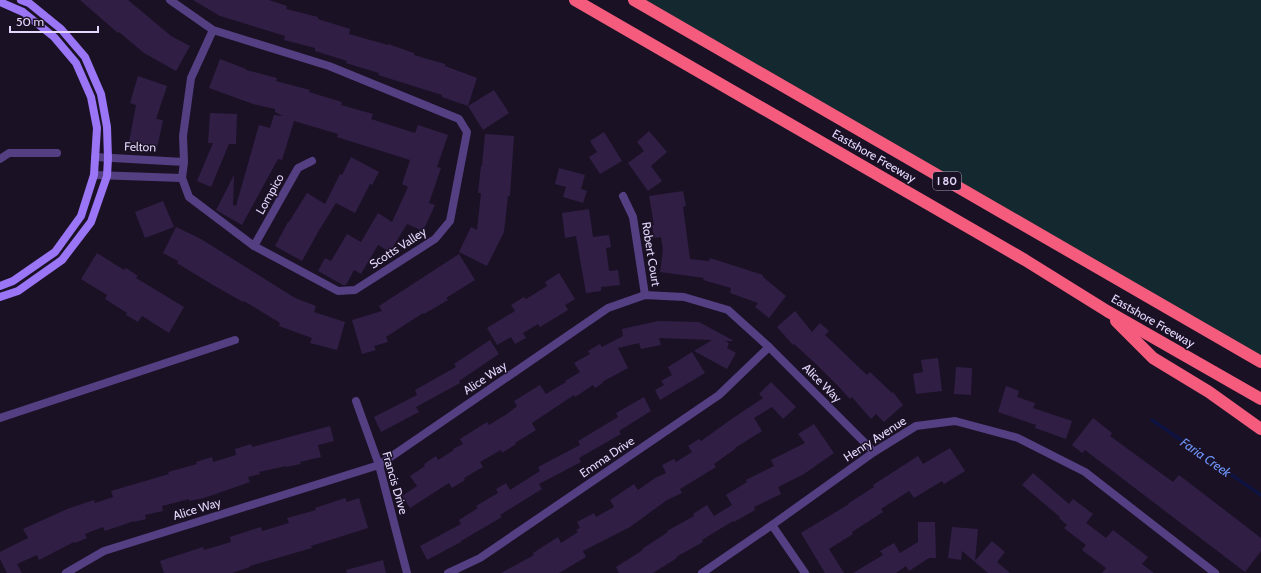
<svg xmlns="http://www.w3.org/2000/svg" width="1261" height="573" viewBox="0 0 1261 573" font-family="Cabin,sans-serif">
<rect width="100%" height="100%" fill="#1a1125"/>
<path fill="#14292f" d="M634 0H1261V362Z"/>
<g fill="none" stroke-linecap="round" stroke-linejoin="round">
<path stroke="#0e1341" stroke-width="3.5" d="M1152 420 1261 495"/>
</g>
<g fill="#301e45">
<path d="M80 0H128L171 36 190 46 176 71 144 53 119 32 118 33Z"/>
<path d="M193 0H269L287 6 286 9 318 17V19L350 29 349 34 388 45V44L414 53V55L445 64V66L477 78 468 106 442 97V95L378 75 379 73 346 63 347 61 315 51V48L284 40 285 36 220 16Z"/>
<path d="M220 59 246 69V70L277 78 276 81 310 90 309 92 342 102 341 105 373 114 371 119 415 133 418 125 448 135 437 167 441 168 429 203 435 205 423 231 407 224 390 252 378 245 361 274 354 270 346 285H343L318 271 325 258 331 261 347 234 361 242 378 213 392 222 408 187 402 184 410 160 337 137 338 134 294 121 282 160 278 159 242 225 216 210 234 175 233 205 236 206 259 125 270 128 274 115 283 116 275 112V109L253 104 209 88Z"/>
<path d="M138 76 167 86 156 119 163 120 157 148 129 142 136 105 130 103Z"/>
<path d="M494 90 509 113 483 130 468 106Z"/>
<path d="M210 113 237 114 236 144H229L211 187 197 181 213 143H208Z"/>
<path d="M649 131 667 152 651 166 662 181 648 191 628 163 644 151 637 142Z"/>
<path d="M604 132 622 161 600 174 589 157 597 152 590 141Z"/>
<path d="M485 134 514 136 510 196H508L504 232 487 266 459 252 471 227 477 230 481 193H478L481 166H482Z"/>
<path d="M351 157 379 172 372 185 370 184 355 213 336 203 318 232 302 261 275 246 288 222H289L307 193 325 204 340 174 342 175Z"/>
<path d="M559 168 585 175 581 189 587 191 583 203 563 197 566 187 555 184Z"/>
<path d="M683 191 686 206 683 207 690 259 709 261 710 258 763 275V277L786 296 769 318 755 307 758 303 730 293 731 288 703 280 704 278 660 272 663 250 661 237 654 238 652 225H654L649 196Z"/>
<path d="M163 201 174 227 145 238 135 212Z"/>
<path d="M589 209 593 237 609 235 611 247 606 248 609 271 618 270 620 285 601 287V291L586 293 576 236 565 238 562 213Z"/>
<path d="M176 227 201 239 295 298 316 306 314 312 345 322 337 350 310 343 312 338 279 326 280 323 244 301 243 302 213 285 177 263 178 261 163 253Z"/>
<path d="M97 253 124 270 126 268 138 276 136 278 184 307 169 333 142 316 138 322 126 315 127 313 105 299 107 295 81 279Z"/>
<path d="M459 254 475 280 446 298 448 300 424 314 423 313 386 337 388 342 374 346 376 350 362 354 352 320 382 311 379 306Z"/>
<path d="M559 273 575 299 565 305 568 310 540 327 538 324 523 333 526 338 515 344 511 337 497 345 487 328 515 311 511 305 524 297 526 299 547 286 545 282Z"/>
<path d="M795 311 812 332 820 323 829 331 825 335 867 375 870 372 892 393 893 392 903 405 884 422 876 414 871 419 852 397 850 399 840 388 816 364 794 344 793 345 777 327Z"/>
<path d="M658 321 699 322 734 341H725L729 343 727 348 736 353 727 369 694 351 712 340 659 338 661 345 641 349 639 343 618 348 628 368 602 382 603 383 595 388 593 385 575 397 574 395 532 423 536 430 515 443 516 444 502 453 501 450 480 462 483 467 464 478 465 480 452 488 449 483 410 508 402 496 417 486 410 476 425 466 424 464 436 456 438 460 454 450 453 449 463 444 460 439 487 422 489 425 507 414 517 406 514 401 540 385 546 394 566 382 565 381 580 372 574 363 590 354 588 351 600 344 602 347 623 336 622 329Z"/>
<path d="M490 340 499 354 459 381 460 383 416 407 419 412 381 432 374 417 417 395 415 390 456 367 454 364Z"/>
<path d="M692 352 705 373 660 400 655 390 664 385 661 381 672 375 668 367Z"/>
<path d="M938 358 942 391 916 394 913 374 923 372 921 360Z"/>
<path d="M956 367 972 368 971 395 954 394Z"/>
<path d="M771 382 796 407 783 419 772 407 754 418 762 431 735 448V449L714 464 716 467 680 489 682 493 667 500 630 527 583 551 586 557 559 573H501L534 555 533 553 558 537 561 543 578 532 576 530 580 528 577 522 594 513 596 517 614 507 610 500 634 484 638 490 655 478 666 473 662 465 674 459 676 462 692 452 688 446 699 439 701 441 733 418 763 398 759 394Z"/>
<path d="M1006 386 1019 391 1017 397 1035 403 1033 408 1072 421 1066 439 1035 428 1036 425 998 412Z"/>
<path d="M644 397 651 411 619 431 621 434 579 458 581 462 539 484 542 489 500 515 502 517 461 541V542L427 560 420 546 461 524 459 520 478 508 476 506 498 493 496 489 506 483 510 490 540 471 538 467 580 445 578 441 618 417 616 413Z"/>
<path d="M1093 418 1112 433 1110 436 1173 482 1179 475 1261 538V551L1245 572 1085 450 1082 453 1072 445Z"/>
<path d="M814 424 834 453 804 474 778 487 781 494 754 507 755 510 734 522 733 521 702 540 703 542 676 557 677 558 653 573H619L616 567 643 550 642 549 668 532 667 531 694 516 693 514 707 505 714 516 732 505 726 495 747 482 746 480 774 466 771 460 805 443 798 434Z"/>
<path d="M330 426 334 441 318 445 321 457 300 462 301 464 286 467V466L259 472 260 474 248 477 250 482 204 498 189 501V499L162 506 163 511 145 515 146 519 134 522V521L105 531 103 527 85 534 87 538 75 543 74 542 39 560 37 555 17 564 22 573H7L0 559V552L28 538 23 529 67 509 94 500 95 503 113 497 111 491 169 474 168 472 197 464 196 462 212 457 213 462 236 455 235 449 251 444 252 447Z"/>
<path d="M950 448 965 471 944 484 942 481 914 498 909 491 881 509 883 512 852 532 853 534 829 549 844 573H825L801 533 849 504V503L874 487 873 485 918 456 923 464Z"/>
<path d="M1033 473 1069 504 1073 499 1093 514 1086 523 1106 538 1113 530 1148 557 1142 564 1154 573H1102L1106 568 1082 550 1086 545 1064 528 1067 525 1059 518 1060 517 1022 485Z"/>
<path d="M345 498 347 502 359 498 368 528 311 546 312 548 250 566V567L232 573H164L160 561 203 547 204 550 231 542 230 537 261 527 262 531 289 523 287 518 316 510 315 508Z"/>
<path d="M918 522H935L936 558H929L909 571 906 566 896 573H853L883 555 880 551 894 543 900 553 918 542Z"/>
<path d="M952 527 978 529 975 561 992 541 1005 552 997 562 1010 573H988L962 551 961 560 948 558Z"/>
<path d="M383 560 386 573H347L346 570Z"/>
</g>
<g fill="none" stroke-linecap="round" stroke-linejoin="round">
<g stroke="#533f81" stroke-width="8">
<path d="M170 0 213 30 329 66 459 119 467 132 450 221 435 239 355 290 338 291 254 246 189 197 182 178 184 162 183 136 191 78 213 30"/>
<path d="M95 157 184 162"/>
<path d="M0 159 9 153H57"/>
<path d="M94 175 182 178"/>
<path d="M623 196 633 217 645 295"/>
<path d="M254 246 298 168 312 161"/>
<path d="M356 401 379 465 407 573"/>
<path d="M0 418 235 340"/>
<path d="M772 525 805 573"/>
<path d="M66 573 104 551 379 465 608 308 645 295 684 297 728 310 769 347 874 452"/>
<path d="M448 573 480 558 719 395 769 347"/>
<path d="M702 573 772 525 874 452 916 426 955 421 1018 438 1085 472 1215 573"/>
</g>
<g stroke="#9a75f5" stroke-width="8">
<path d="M0 2 23 12 54 37 76 63 91 97 97 128 94 175 81 216 55 252 13 281 0 286"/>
<path d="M0 297 18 291 62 260 91 222 107 176 108 158 107 127 101 94 85 57 61 29 29 3 21 0"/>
</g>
<g stroke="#f45b7c" stroke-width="12">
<path d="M575 0 1025 260 1107 311 1261 399"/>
<path d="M634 0 1261 362"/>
<path d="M1116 321 1153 358 1209 392 1261 429"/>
</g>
</g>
<g text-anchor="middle" stroke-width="3" stroke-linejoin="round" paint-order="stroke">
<rect fill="#1a1125" stroke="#a89cbc" stroke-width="1" x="933" y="172" width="28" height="18" rx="3"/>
<g font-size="11" font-weight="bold" fill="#e5d7fc">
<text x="947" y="185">I 80</text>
</g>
<g font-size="12" fill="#e5d7fc" stroke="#1a1125">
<text transform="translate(140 147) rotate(2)" y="4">Felton</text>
<text transform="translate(874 156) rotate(30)" y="4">Eastshore Freeway</text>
<text transform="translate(270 194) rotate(-61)" y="4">Lompico</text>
<text transform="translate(398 248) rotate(-33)" y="4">Scotts Valley</text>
<text transform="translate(651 254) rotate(81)" y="4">Robert Court</text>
<text transform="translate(1153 321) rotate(30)" y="4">Eastshore Freeway</text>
<text transform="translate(485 378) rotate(-34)" y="4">Alice Way</text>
<text transform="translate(822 383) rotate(45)" y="4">Alice Way</text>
<text transform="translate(875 439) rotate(-33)" y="4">Henry Avenue</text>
<text transform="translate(607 457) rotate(-34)" y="4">Emma Drive</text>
<text transform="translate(395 483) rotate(74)" y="4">Francis Drive</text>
<text transform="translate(197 509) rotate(-17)" y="4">Alice Way</text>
</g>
<g font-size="13" font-style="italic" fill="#6d92f5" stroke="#1a1125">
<text transform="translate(1206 457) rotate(35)" y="5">Faria Creek</text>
</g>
</g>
<path d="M10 26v6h88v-6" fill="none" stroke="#e5d7fc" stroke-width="2"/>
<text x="16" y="26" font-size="12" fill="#e5d7fc" stroke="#1a1125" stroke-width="3" paint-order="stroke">50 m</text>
</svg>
